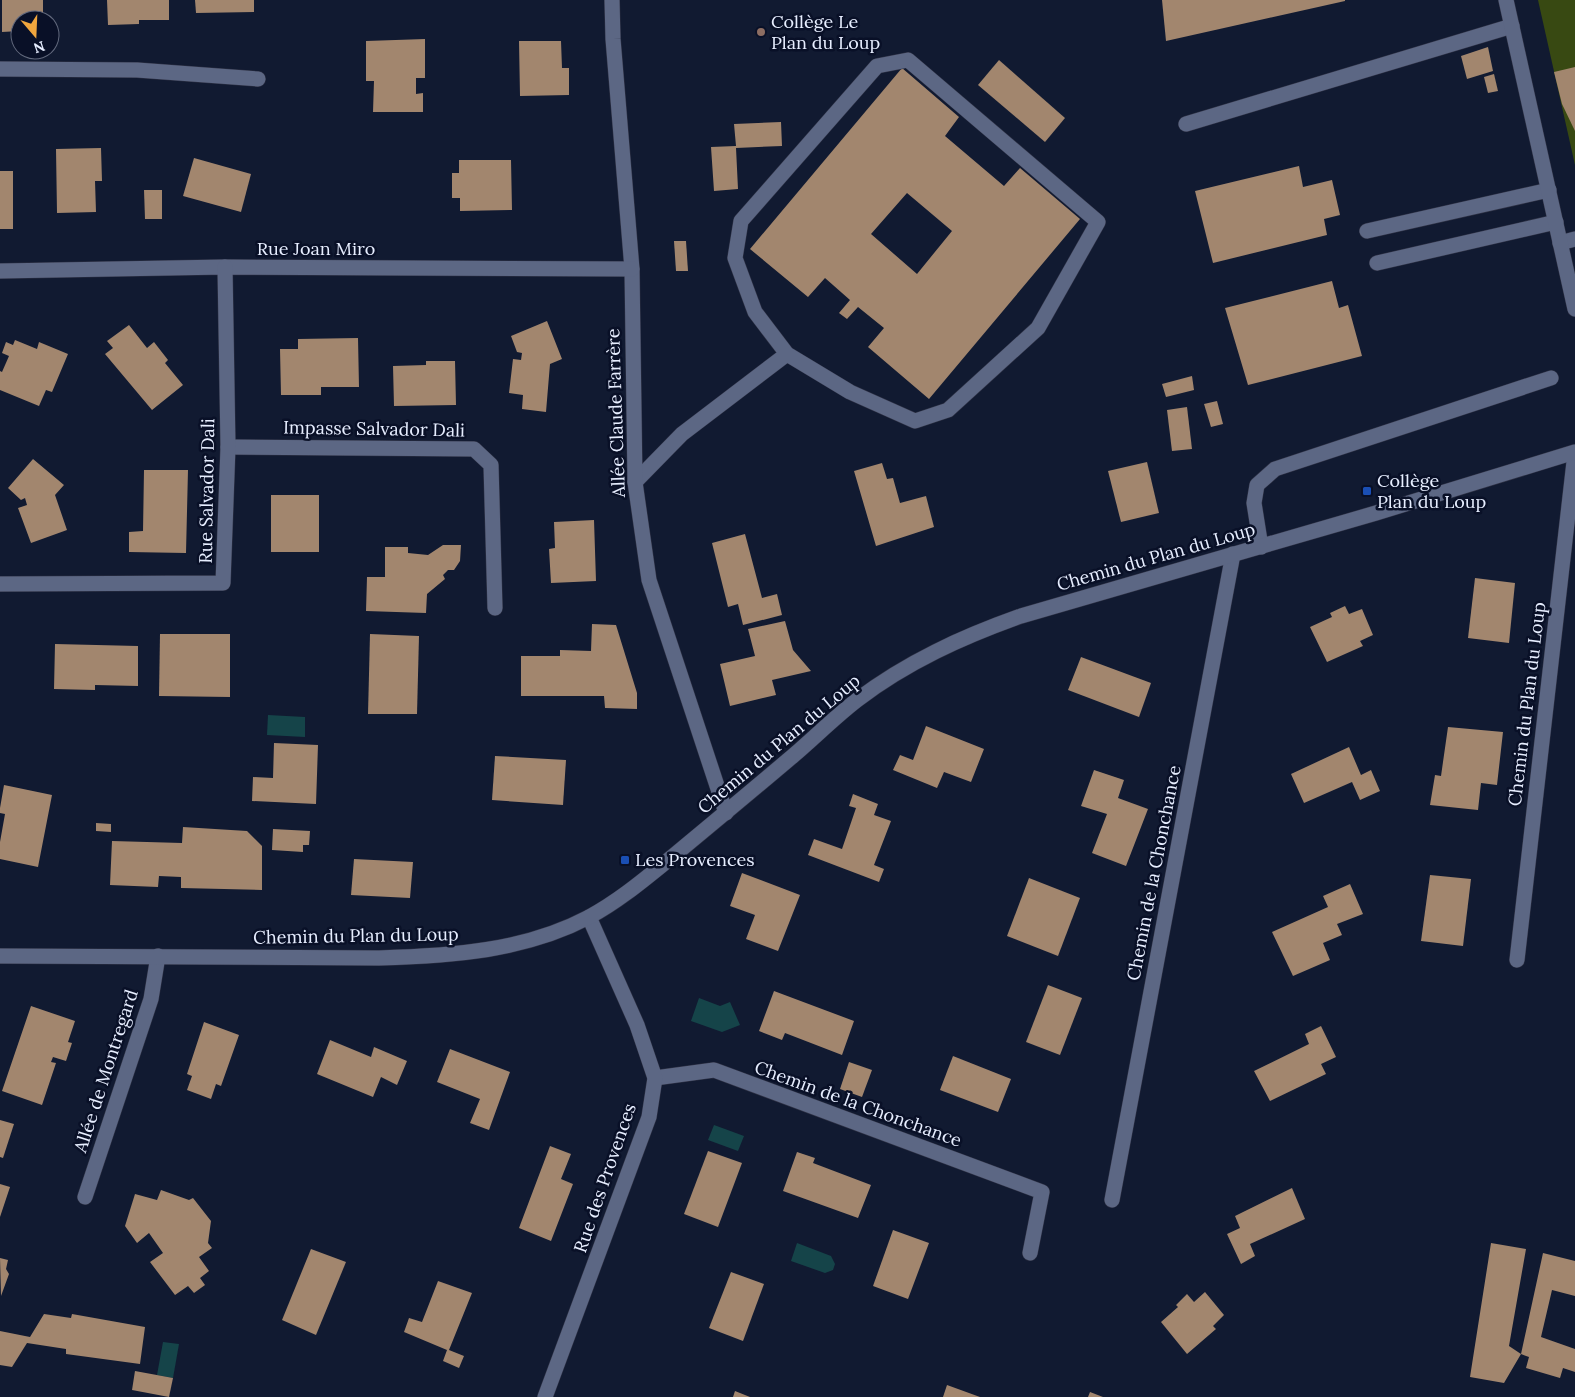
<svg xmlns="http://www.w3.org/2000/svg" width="1575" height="1397" viewBox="0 0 1575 1397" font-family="Lora,serif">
<rect width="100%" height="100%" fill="#111a31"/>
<path fill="#384912" d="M1538 0H1575V165Z"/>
<g fill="#154449">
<path d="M268 715 305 717V737L267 735Z"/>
<path d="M699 998 720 1006 730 1002 740 1025 722 1032 691 1021Z"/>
<path d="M714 1125 744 1136 738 1151 708 1140Z"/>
<path d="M797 1243 831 1256 835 1264 833 1270 825 1273 791 1261Z"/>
<path d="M163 1342 179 1344 173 1378 157 1375Z"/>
</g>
<g fill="#a2866e" fill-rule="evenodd">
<path d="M2 0H43V20H20V31L2 32Z"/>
<path d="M107 0H169V20H139V24L108 25Z"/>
<path d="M195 0H254V12L196 13Z"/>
<path d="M1162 0H1345V1L1166 41Z"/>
<path d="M425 39V78H416V94L423 93V112H373L374 81H366V41Z"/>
<path d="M519 41H561L562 68H569V95L520 96Z"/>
<path d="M1488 47 1493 71 1467 79 1461 56Z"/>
<path d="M999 60 1065 118 1045 142 978 85Z"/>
<path d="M1575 67V131L1562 104 1554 72Z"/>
<path d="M902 68 959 117 945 136 1004 186 1020 168 1080 219 929 399 868 347 884 328 858 307 847 319 839 313 850 300 825 278 808 297 750 249ZM907 193 952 231 917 274 871 234Z"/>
<path d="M1494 74 1498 91 1488 93 1484 77Z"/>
<path d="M781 122 782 146 736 148 738 189 714 191 711 147 736 146 734 124Z"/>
<path d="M101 148 102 181H95L96 212 57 213 56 149Z"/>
<path d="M194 158 251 174 241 212 183 196Z"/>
<path d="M459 160H511L512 210 460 211V198H452V173H459Z"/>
<path d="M1299 166 1303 187 1332 180 1340 215 1324 219 1327 235 1213 263 1195 191Z"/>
<rect x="0" y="171" width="13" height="58"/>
<path d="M144 190H162V219H145Z"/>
<path d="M674 241H686L688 271H676Z"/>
<path d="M1332 281 1339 308 1348 305 1362 356 1248 385 1225 308Z"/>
<path d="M547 321 562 359 550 364 546 412 522 409 523 395 509 393 513 359 521 360 522 353 517 352 511 336Z"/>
<path d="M129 325 147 348 154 342 168 360 165 363 183 385 152 410 105 354 113 348 107 341Z"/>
<path d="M358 338 359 387H321V395H281L280 349H298V339Z"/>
<path d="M15 340 37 349 39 342 68 354 52 392 46 390 39 406 0 390V371L2 372 9 356 2 353 6 342 13 345Z"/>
<path d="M426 361H455L456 405 394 406 393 366 426 365Z"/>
<path d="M1192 376 1194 390 1166 397 1162 384Z"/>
<path d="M1217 401 1223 424 1211 427 1204 404Z"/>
<path d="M1187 407 1192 449 1172 451 1167 410Z"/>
<path d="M33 459 64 485 55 495 67 530 31 543 18 508 27 505 25 498 21 500 8 488Z"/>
<path d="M1147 462 1159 513 1121 522 1108 471Z"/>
<path d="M882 463 887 479 893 478 900 503 926 496 934 527 876 546 854 471Z"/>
<path d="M144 470H188L186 553 129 552V532L143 531Z"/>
<rect x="271" y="495" width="48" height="57"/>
<path d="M594 520 596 581 551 583 549 549 555 548 554 522Z"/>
<path d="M745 534 762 598 777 594 782 615 743 625 738 604 728 607 712 543Z"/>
<path d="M443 545H461L460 561 454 570H448L443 575 445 579 427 594 426 613 366 611 367 577H385V547H408V553L428 555Z"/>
<path d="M1475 578 1515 583 1509 643 1468 638Z"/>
<path d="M1345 606 1349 614 1362 609 1373 635 1360 641 1363 646 1327 662 1310 627 1332 617 1330 613Z"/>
<path d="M785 621 793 650 811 671 772 680 776 695 730 706 720 664 755 656 748 629Z"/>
<path d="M592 624 616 625 637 693V709L605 708 604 696H521V656H560V650L591 651Z"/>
<path d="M160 634H230V697L159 696Z"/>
<path d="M370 634 419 636 417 714H368Z"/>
<path d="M55 644 138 646V686L95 685V690L54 689Z"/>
<path d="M1081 657 1151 683 1139 717 1068 690Z"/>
<path d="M926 726 984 749 971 782 944 772 937 788 893 770 900 755 913 760Z"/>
<path d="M1448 727 1503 732 1497 785 1481 783 1478 810 1430 805 1435 775 1441 776Z"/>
<path d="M274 743 318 745 316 804 252 801 253 777 273 778Z"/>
<path d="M1349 747 1361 775 1371 770 1380 791 1360 800 1352 782 1304 803 1291 774Z"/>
<path d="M495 756 566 760 563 805 492 800Z"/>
<path d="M1094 770 1124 780 1118 798 1148 809 1126 866 1092 853 1107 814 1081 806Z"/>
<path d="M4 785 52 795 38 867 0 859V842L5 814 0 813V808Z"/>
<path d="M853 794 878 804 874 815 891 821 874 865 884 869 879 882 808 855 814 839 842 849 856 808 849 806Z"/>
<path d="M96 823 111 824V832L96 831Z"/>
<path d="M183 827 247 831 262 846V890L181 888V877L159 876 158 887 110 885 112 841 182 843Z"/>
<path d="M273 829 310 831 309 845H303V852L272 850Z"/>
<path d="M354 859 413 862 410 898 351 895Z"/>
<path d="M742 873 800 895 778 951 746 939 755 915 730 906Z"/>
<path d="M1430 875 1471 879 1463 946 1421 941Z"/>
<path d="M1029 878 1080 898 1058 956 1007 936Z"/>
<path d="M1350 884 1363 914 1337 924 1342 935 1323 943 1330 960 1293 976 1272 932 1328 907 1323 896Z"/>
<path d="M1048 985 1082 998 1060 1055 1026 1042Z"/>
<path d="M774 991 854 1021 842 1055 785 1033 782 1040 759 1031Z"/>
<path d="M31 1006 75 1021 68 1042 72 1043 66 1061 53 1057 51 1062 56 1063 42 1105 2 1091Z"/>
<path d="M204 1022 239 1035 221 1086 216 1084 211 1099 187 1090 192 1076 187 1074Z"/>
<path d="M1321 1026 1336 1057 1321 1064 1326 1074 1270 1101 1254 1071 1309 1044 1305 1034Z"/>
<path d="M330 1040 371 1057 374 1047 407 1061 397 1085 381 1077 373 1097 317 1074Z"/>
<path d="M450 1049 510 1072 489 1130 470 1123 480 1099 437 1082Z"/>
<path d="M953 1056 1011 1079 998 1112 940 1090Z"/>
<path d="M849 1062 872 1070 862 1097 840 1089Z"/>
<path d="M0 1120 14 1124 3 1158 0 1157Z"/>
<path d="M550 1146 571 1154 561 1179 573 1184 551 1241 519 1228Z"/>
<path d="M708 1151 742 1163 718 1227 684 1214Z"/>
<path d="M797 1152 815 1158 813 1163 871 1185 858 1218 783 1191Z"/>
<path d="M0 1184 10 1187 0 1217Z"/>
<path d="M1292 1188 1305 1219 1250 1244 1255 1256 1241 1264 1227 1234 1240 1228 1235 1216Z"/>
<path d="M161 1190 189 1200 193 1198 211 1221 208 1243 212 1248 199 1257 209 1271 200 1278 205 1285 194 1293 188 1286 175 1295 150 1262 163 1253 149 1233 137 1243 125 1226 135 1194 157 1200Z"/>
<path d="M893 1230 929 1243 908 1299 873 1286Z"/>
<path d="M1491 1243 1526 1249 1509 1346 1521 1354 1504 1383 1470 1377Z"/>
<path d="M311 1249 346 1262 316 1335 282 1320Z"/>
<path d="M1543 1253 1575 1261V1296L1552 1290 1541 1337 1575 1349V1372L1563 1368 1560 1378 1526 1368 1529 1357 1521 1354Z"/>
<path d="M0 1258 8 1260 6 1269 9 1274 1 1296Z"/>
<path d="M731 1272 764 1284 743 1341 709 1328Z"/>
<path d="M438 1281 472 1293 449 1350 464 1356 459 1368 443 1361 447 1350 404 1332 409 1318 422 1322Z"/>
<path d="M1205 1292 1224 1315 1213 1326 1216 1329 1187 1354 1161 1322 1178 1307 1176 1305 1187 1294 1194 1302Z"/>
<path d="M44 1314 71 1318 72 1314 145 1327 140 1364 66 1354V1349L27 1343 12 1367 0 1365V1331L30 1337Z"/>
<path d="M135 1371 173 1378 169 1397 132 1390Z"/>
<path d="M947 1385 980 1397H943Z"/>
<path d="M735 1391 750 1397H733Z"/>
<path d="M1090 1392 1103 1397H1088Z"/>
</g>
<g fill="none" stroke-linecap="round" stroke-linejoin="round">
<defs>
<g id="lane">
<path d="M1186 124 1512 26"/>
<path d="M1367 231 1549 190"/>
<path d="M1560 243 1575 239"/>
<path d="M1377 263 1556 222"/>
<path d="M635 482 682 434 787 354 850 392 915 421 948 410 1038 328 1098 222 908 60 877 66 741 221 735 258 755 312 787 354"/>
<path d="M1261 547 1254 503 1257 485 1275 469 1551 378"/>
</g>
<g id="street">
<path d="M612 0 613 39 632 269 635 482 649 580 726 813"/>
<path d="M1506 0 1575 309"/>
<path d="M0 69 137 70 258 79"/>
<path d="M0 271 225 267 632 269"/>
<path d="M228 447 474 449 491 465 495 608"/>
<path d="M0 584 223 583 228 447 225 267"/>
<path d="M1517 960 1575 453"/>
<path d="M655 1078 714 1070 1042 1192 1030 1253"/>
<path d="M85 1197 151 999 158 956"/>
<path d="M1112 1200 1233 554"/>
<path d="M545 1397 649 1117 655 1078 637 1025 589 917"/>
</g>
<path id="secondary" d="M0 956 379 958C451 956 525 951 589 917 619 901 646 878 672 857 713 823 754 789 794 755 815 737 835 717 857 700 907 662 962 637 1021 616L1376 513 1575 452"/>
</defs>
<use href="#lane" stroke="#303346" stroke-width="16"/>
<use href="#street" stroke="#303346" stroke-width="16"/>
<use href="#secondary" stroke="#303346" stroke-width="16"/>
<use href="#lane" stroke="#5c6784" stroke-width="15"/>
<use href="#street" stroke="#5c6784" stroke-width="15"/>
<use href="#secondary" stroke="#5c6784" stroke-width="15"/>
</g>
<circle fill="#8d6e63" stroke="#091027" stroke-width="2" cx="761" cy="32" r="5"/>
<g fill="#1a4fb4" stroke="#091027" stroke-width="2">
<rect x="1362" y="486" width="10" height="10" rx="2.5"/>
<rect x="620" y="855" width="10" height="10" rx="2.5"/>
</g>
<g text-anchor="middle" stroke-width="5" stroke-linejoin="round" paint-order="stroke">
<g font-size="18" fill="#e7eeff" stroke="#091027" text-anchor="start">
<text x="771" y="28">Collège Le<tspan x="771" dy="21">Plan du Loup</tspan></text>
<text x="1377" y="487">Collège<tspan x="1377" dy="21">Plan du Loup</tspan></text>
<text x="635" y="866">Les Provences</text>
</g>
<g font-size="18" fill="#e7eeff" stroke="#091027">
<text x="316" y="255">Rue Joan Miro</text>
<text transform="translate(616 413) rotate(-92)" y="6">Allée Claude Farrère</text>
<text transform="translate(374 429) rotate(1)" y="6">Impasse Salvador Dali</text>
<text transform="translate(207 491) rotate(-89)" y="6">Rue Salvador Dali</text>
<text transform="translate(1156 557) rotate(-16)" y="6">Chemin du Plan du Loup</text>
<text transform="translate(1527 704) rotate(-83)" y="6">Chemin du Plan du Loup</text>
<text transform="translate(779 744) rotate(-40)" y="6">Chemin du Plan du Loup</text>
<text transform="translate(1154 873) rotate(-79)" y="6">Chemin de la Chonchance</text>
<text transform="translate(356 936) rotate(-1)" y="6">Chemin du Plan du Loup</text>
<text transform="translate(106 1071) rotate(-72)" y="6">Allée de Montregard</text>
<text transform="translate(858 1104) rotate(20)" y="6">Chemin de la Chonchance</text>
<text transform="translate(605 1178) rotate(-71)" y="6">Rue des Provences</text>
</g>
</g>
<g transform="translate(35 35) rotate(161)"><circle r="24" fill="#091027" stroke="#62697d"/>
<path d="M0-4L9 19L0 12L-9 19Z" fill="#f0a63e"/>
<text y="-8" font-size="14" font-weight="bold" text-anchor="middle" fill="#e7eeff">N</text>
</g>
</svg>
